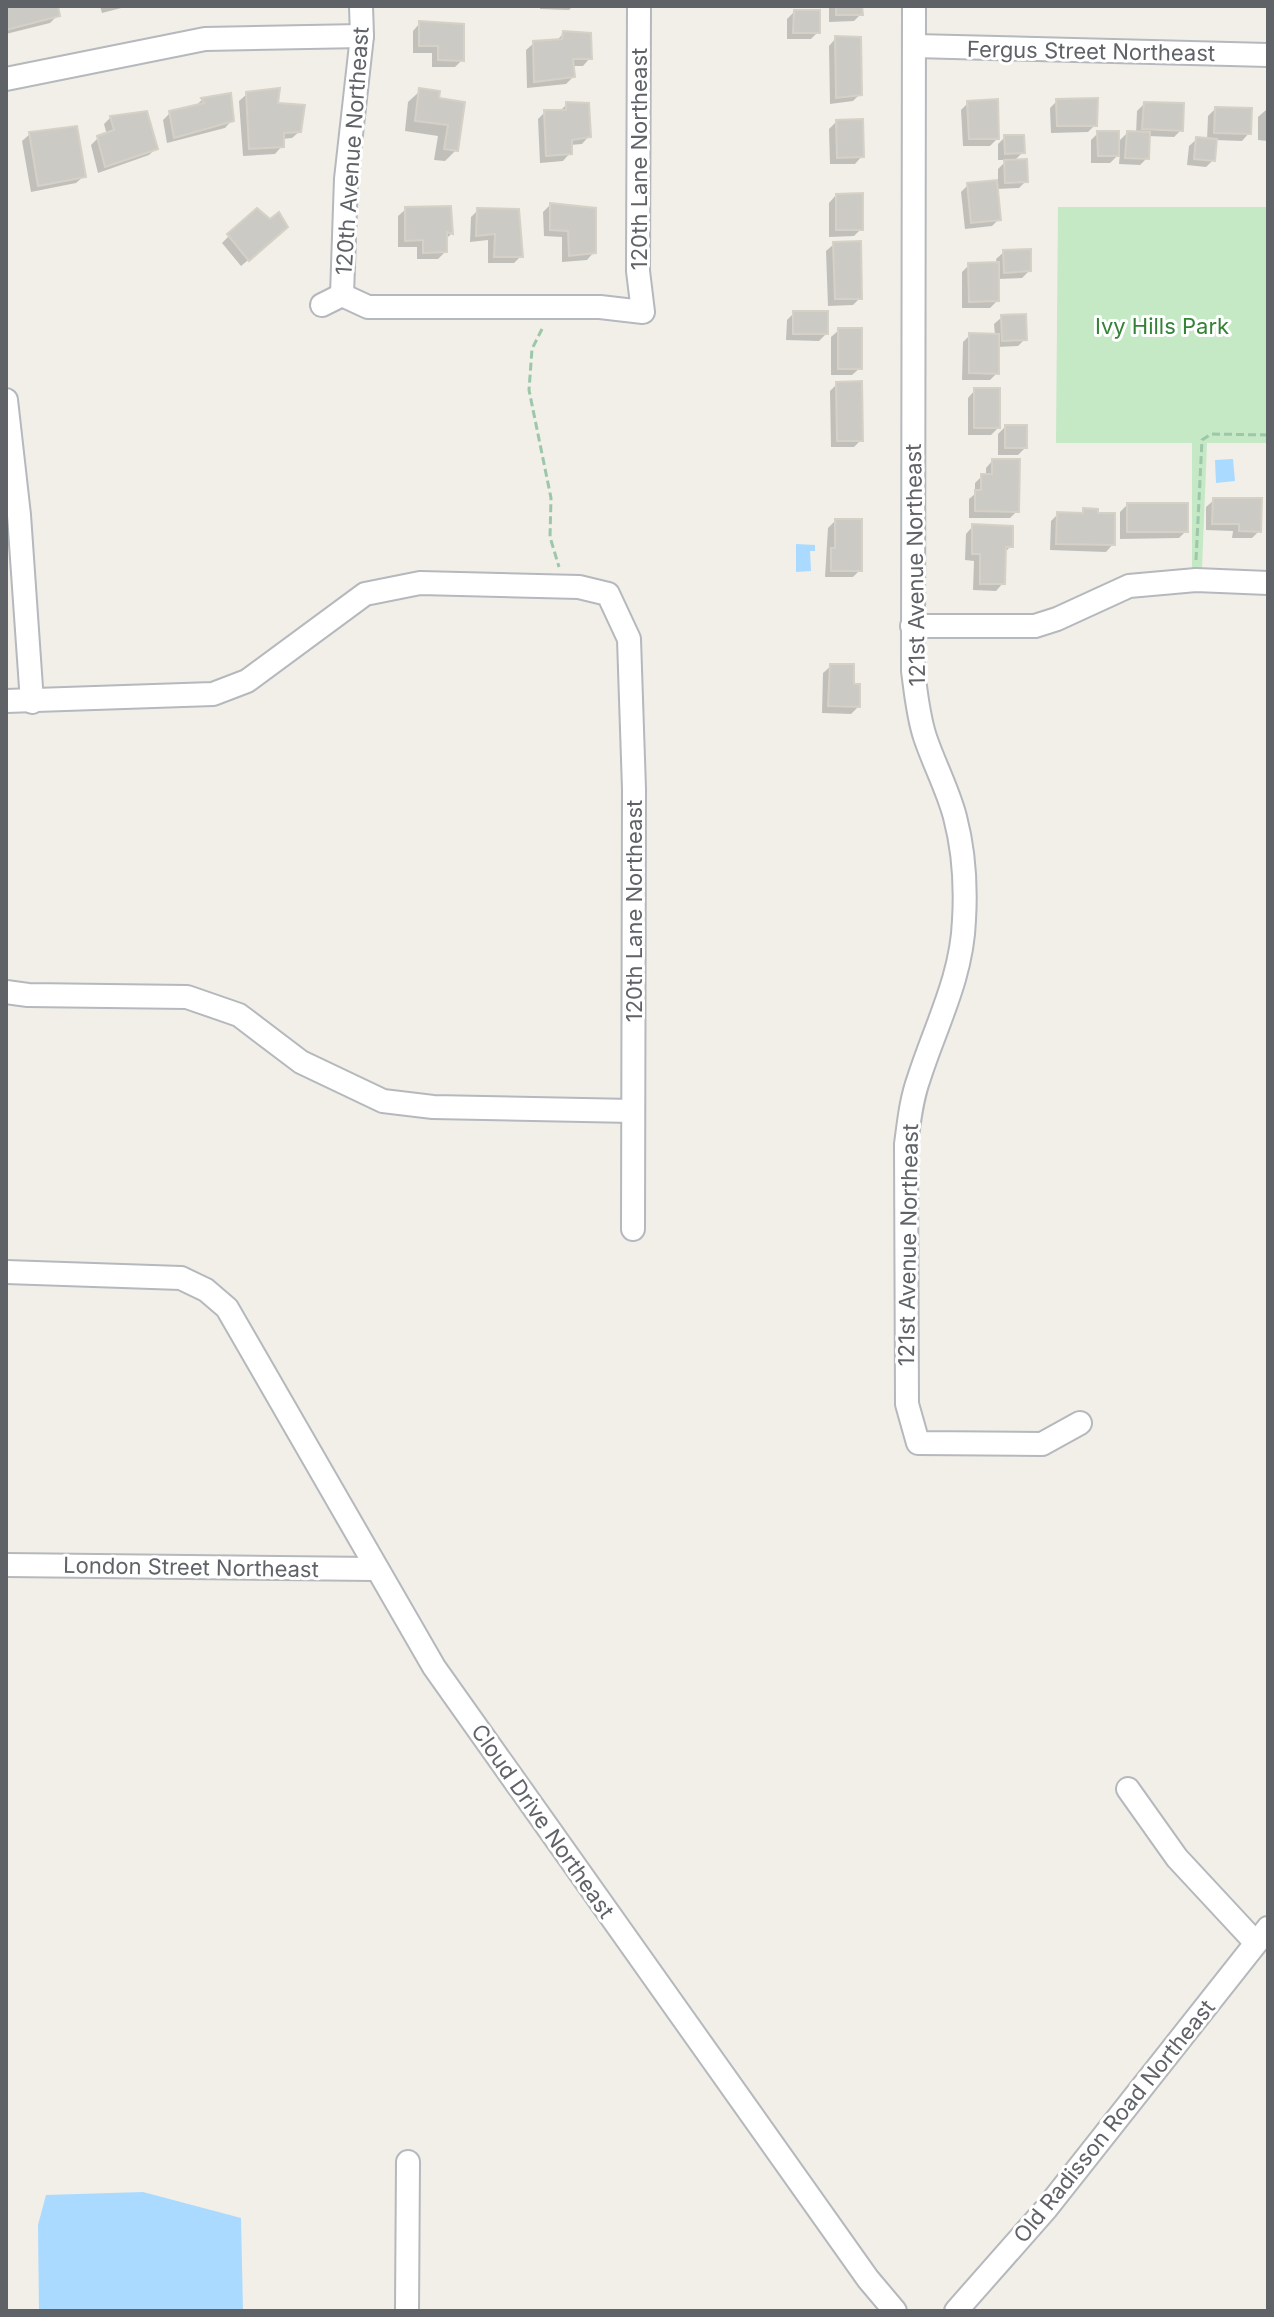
<svg xmlns="http://www.w3.org/2000/svg" width="1274" height="2317" viewBox="0 0 1274 2317" font-family="Inter,sans-serif">
<rect width="100%" height="100%" fill="#f1efe8"/>
<path fill="#c5e8c5" d="M1058 207H1268V443H1207L1202 568H1192V443H1056Z"/>
<g fill="#aadaff">
<path d="M1233 459 1235 481 1216 483 1215 460Z"/>
<path d="M796 544 815 545V551H810L811 571 796 572Z"/>
<path d="M143 2192 241 2218 243 2311H39L38 2225 46 2195Z"/>
</g>
<g fill="#0003">
<path d="M6 6H56L58 15 50 23 6 34Z"/>
<path d="M100 6H129L102 13Z"/>
<path d="M540 6H573L569 10 540 9Z"/>
<path d="M829 6H860L861 14 854 21 829 22Z"/>
<path d="M794 12 818 32 811 39H787V19Z"/>
<path d="M420 23 462 60 455 67H432V53H413V31Z"/>
<path d="M564 33 590 58 583 66H572L573 77 566 84 527 88 526 50 534 43 557 40Z"/>
<path d="M836 38 860 94 853 101 830 104 829 46Z"/>
<path d="M420 91 437 100 463 104 456 150 445 161 434 160 438 136 405 131 408 102Z"/>
<path d="M247 94 276 105 300 131 292 138 282 139V146L275 154 243 156 239 101Z"/>
<path d="M230 95 232 120 225 128 167 143 163 120 170 113 194 107 202 100Z"/>
<path d="M1057 101 1095 125 1088 132 1051 133 1050 108Z"/>
<path d="M968 103 997 139 990 146H963L961 110Z"/>
<path d="M567 104 589 136 582 144 570 145V153L563 161 540 163 538 119 545 112H559Z"/>
<path d="M1144 104 1181 130 1174 137 1148 136 1147 158 1140 165 1119 164 1120 153 1110 163H1091V140L1098 133 1117 143 1127 133 1136 134 1137 111Z"/>
<path d="M1215 109 1249 133 1242 141 1215 140 1213 160 1206 167 1187 165 1189 146 1197 139 1207 140 1208 116Z"/>
<path d="M1266 110H1268V141L1258 140V117Z"/>
<path d="M111 117 156 148 149 155 98 173 91 145 98 138 107 135 104 124Z"/>
<path d="M836 122 862 156 855 164H830L829 129Z"/>
<path d="M30 134 84 176 76 183 31 192 22 141Z"/>
<path d="M1005 137 1023 152 1013 162 1026 181 1019 188 996 189 999 219 992 226 965 229 961 192 968 185 998 182V169L1007 160H998V144Z"/>
<path d="M836 195 861 229 854 236 829 237V203Z"/>
<path d="M550 205 594 252 587 260 562 262V237L544 236 543 212Z"/>
<path d="M449 208 451 234 445 240V252L438 259H417V247H398V216L406 209Z"/>
<path d="M478 210 521 256 514 263H488V240L470 242 471 217Z"/>
<path d="M279 234 241 266 222 243 229 236Z"/>
<path d="M834 244 860 298 853 305 828 306 826 251Z"/>
<path d="M1004 252 1029 271 1022 278 997 279V301L990 308H962V272L969 265 997 264 996 259Z"/>
<path d="M794 313 826 334 819 341 786 340 787 320Z"/>
<path d="M1002 317 1025 339 1018 346 997 347V373L990 380H962L963 342 970 335H995L994 324Z"/>
<path d="M839 330 860 368 852 375H831V337Z"/>
<path d="M837 384 861 440 854 447H831L830 391Z"/>
<path d="M975 390 998 428 991 435H968V398Z"/>
<path d="M1005 427 1025 448 1018 455H998V434Z"/>
<path d="M993 460 1017 511 1010 518H969V499L975 494V483L982 476H986V468Z"/>
<path d="M1214 500 1259 531 1252 538H1232L1233 531 1206 530V507Z"/>
<path d="M1127 505 1186 531 1179 538 1120 539V512Z"/>
<path d="M1084 510 1113 544 1106 552 1050 550 1051 521 1058 514 1080 515Z"/>
<path d="M835 521 860 570 853 577H825L828 528Z"/>
<path d="M973 526 1011 546 1004 553 1003 583 996 591 973 590 974 561 965 560 966 534Z"/>
<path d="M831 666 858 707 851 714 822 713 823 673Z"/>
</g>
<g fill="#cccac5" stroke="#d6d1c6" stroke-width="2">
<path d="M6 6H58L60 16 6 30Z"/>
<path d="M836 6H862L863 15H836Z"/>
<path d="M794 10H820V33H793Z"/>
<path d="M419 21 464 24V61L438 60V46H419Z"/>
<path d="M563 31 591 33 592 59H573L575 77 534 82 533 41 562 39Z"/>
<path d="M835 36 861 37 862 95 836 98Z"/>
<path d="M280 88 278 103 305 105 301 132 284 133V147L249 149 246 92Z"/>
<path d="M419 88 440 91 439 98 465 102 458 151 444 149 448 125 415 121Z"/>
<path d="M231 93 234 121 174 138 169 111 204 103 201 98Z"/>
<path d="M1098 98 1097 126H1057L1056 99Z"/>
<path d="M998 99 999 139H969L967 101Z"/>
<path d="M566 102 589 103 591 137 572 140V154L546 156 544 110H566Z"/>
<path d="M1144 102 1184 103 1183 131 1142 129Z"/>
<path d="M1215 107 1252 108 1251 134 1214 133Z"/>
<path d="M147 111 158 149 105 167 97 136 114 130 110 116Z"/>
<path d="M863 119 864 157 837 158 836 120Z"/>
<path d="M77 126 86 177 38 186 29 132Z"/>
<path d="M1097 131H1119V156H1098Z"/>
<path d="M1127 131 1150 132 1149 159 1125 158Z"/>
<path d="M1004 135H1024L1025 153 1005 154Z"/>
<path d="M1196 137 1217 139 1215 161 1194 159Z"/>
<path d="M1027 159 1028 182 1005 183 1004 160Z"/>
<path d="M997 180 1001 220 971 223 967 183Z"/>
<path d="M863 193V230H836V194Z"/>
<path d="M550 203 596 208V253L569 256 568 231 550 230Z"/>
<path d="M451 206 453 234 447 232V252L423 253V240L405 241V207Z"/>
<path d="M257 208 270 219 279 212 288 227 249 261 227 234Z"/>
<path d="M477 208 519 209 523 257H494L495 234 476 236Z"/>
<path d="M861 241 862 299H835L833 242Z"/>
<path d="M1031 249V271L1004 273 1003 250Z"/>
<path d="M999 262V301L969 302 968 263Z"/>
<rect x="793" y="311" width="35" height="23"/>
<path d="M1026 314 1027 340 1002 341 1001 315Z"/>
<rect x="838" y="328" width="24" height="41"/>
<path d="M969 333 999 334V374L969 373Z"/>
<path d="M862 381 863 441H837L836 382Z"/>
<rect x="974" y="388" width="26" height="40"/>
<rect x="1005" y="425" width="22" height="23"/>
<path d="M992 459H1020L1019 512 975 511V490H981V474H992Z"/>
<path d="M1213 498H1262L1261 532 1239 531V524H1212Z"/>
<rect x="1127" y="503" width="61" height="29"/>
<path d="M1083 508 1098 509V513H1115V545L1056 544 1057 512 1083 513Z"/>
<path d="M835 519H862V571H831V548H835Z"/>
<path d="M972 524 1013 526V547H1006L1005 584H980V554H972Z"/>
<path d="M830 664H854V684H860V707L828 706Z"/>
</g>
<g fill="none" stroke-linecap="round" stroke-linejoin="round">
<defs>
<g id="minor">
<path d="M914 6 913 671C916 693 918 716 925 737 934 764 948 790 955 817 964 851 966 886 964 920 962 977 936 1025 919 1078 911 1100 909 1122 906 1144L907 1404 918 1443 1042 1444 1080 1423"/>
<path d="M915 46 1268 55"/>
<path d="M6 79 205 39 362 36"/>
<path d="M342 295 368 307H600L643 312 638 271 639 6"/>
<path d="M342 295 346 179 362 36 361 6"/>
<path d="M322 305 342 295"/>
<path d="M6 400 19 515 32 702"/>
<path d="M912 626H1035L1057 619 1129 586 1196 580 1268 583"/>
<path d="M6 701 213 694 247 681 365 594 420 583 579 587 608 594 629 639 634 789 633 1229"/>
<path d="M6 992 28 995 187 997 239 1015 301 1062 383 1101 433 1107 633 1111"/>
<path d="M6 1272 181 1278 206 1290 227 1308 434 1667 868 2279 895 2311"/>
<path d="M6 1565 375 1569"/>
<path d="M1128 1789 1177 1858 1256 1943"/>
<path d="M407 2311 408 2162"/>
<path d="M956 2311 1046 2209 1268 1928"/>
</g>
</defs>
<use href="#minor" stroke="#b5b8bc" stroke-width="26"/>
<g stroke="#9cc7a9" stroke-width="3" stroke-dasharray="8 4" stroke-linecap="butt">
<path d="M542 329 532 349 529 390 551 498 550 537 559 567"/>
<path d="M1196 560 1202 440 1211 434 1268 435"/>
</g>
<use href="#minor" stroke="#fff" stroke-width="22"/>
</g>
<g text-anchor="middle" stroke-width="6" stroke-linejoin="round" paint-order="stroke">
<g font-size="22" fill="#5f6368" stroke="#fff">
<text transform="translate(1091 51) rotate(1)" y="8">Fergus Street Northeast</text>
<text transform="translate(352 151) rotate(-86)" y="8">120th Avenue Northeast</text>
<text transform="translate(639 159) rotate(-90)" y="8">120th Lane Northeast</text>
<text transform="translate(915 565) rotate(-91)" y="8">121st Avenue Northeast</text>
<text transform="translate(634 911) rotate(-90)" y="8">120th Lane Northeast</text>
<text transform="translate(908 1245) rotate(-89)" y="8">121st Avenue Northeast</text>
<text transform="translate(191 1567) rotate(1)" y="8">London Street Northeast</text>
<text transform="translate(543 1821) rotate(55)" y="8">Cloud Drive Northeast</text>
<text transform="translate(1114 2121) rotate(-51)" y="8">Old Radisson Road Northeast</text>
</g>
<g font-size="22" fill="#348238" stroke="#fff">
<text x="1162" y="334">Ivy Hills Park</text>
</g>
</g>
<rect width="1274" height="2317" fill="none" stroke="#5f6368" stroke-width="16"/>
</svg>
